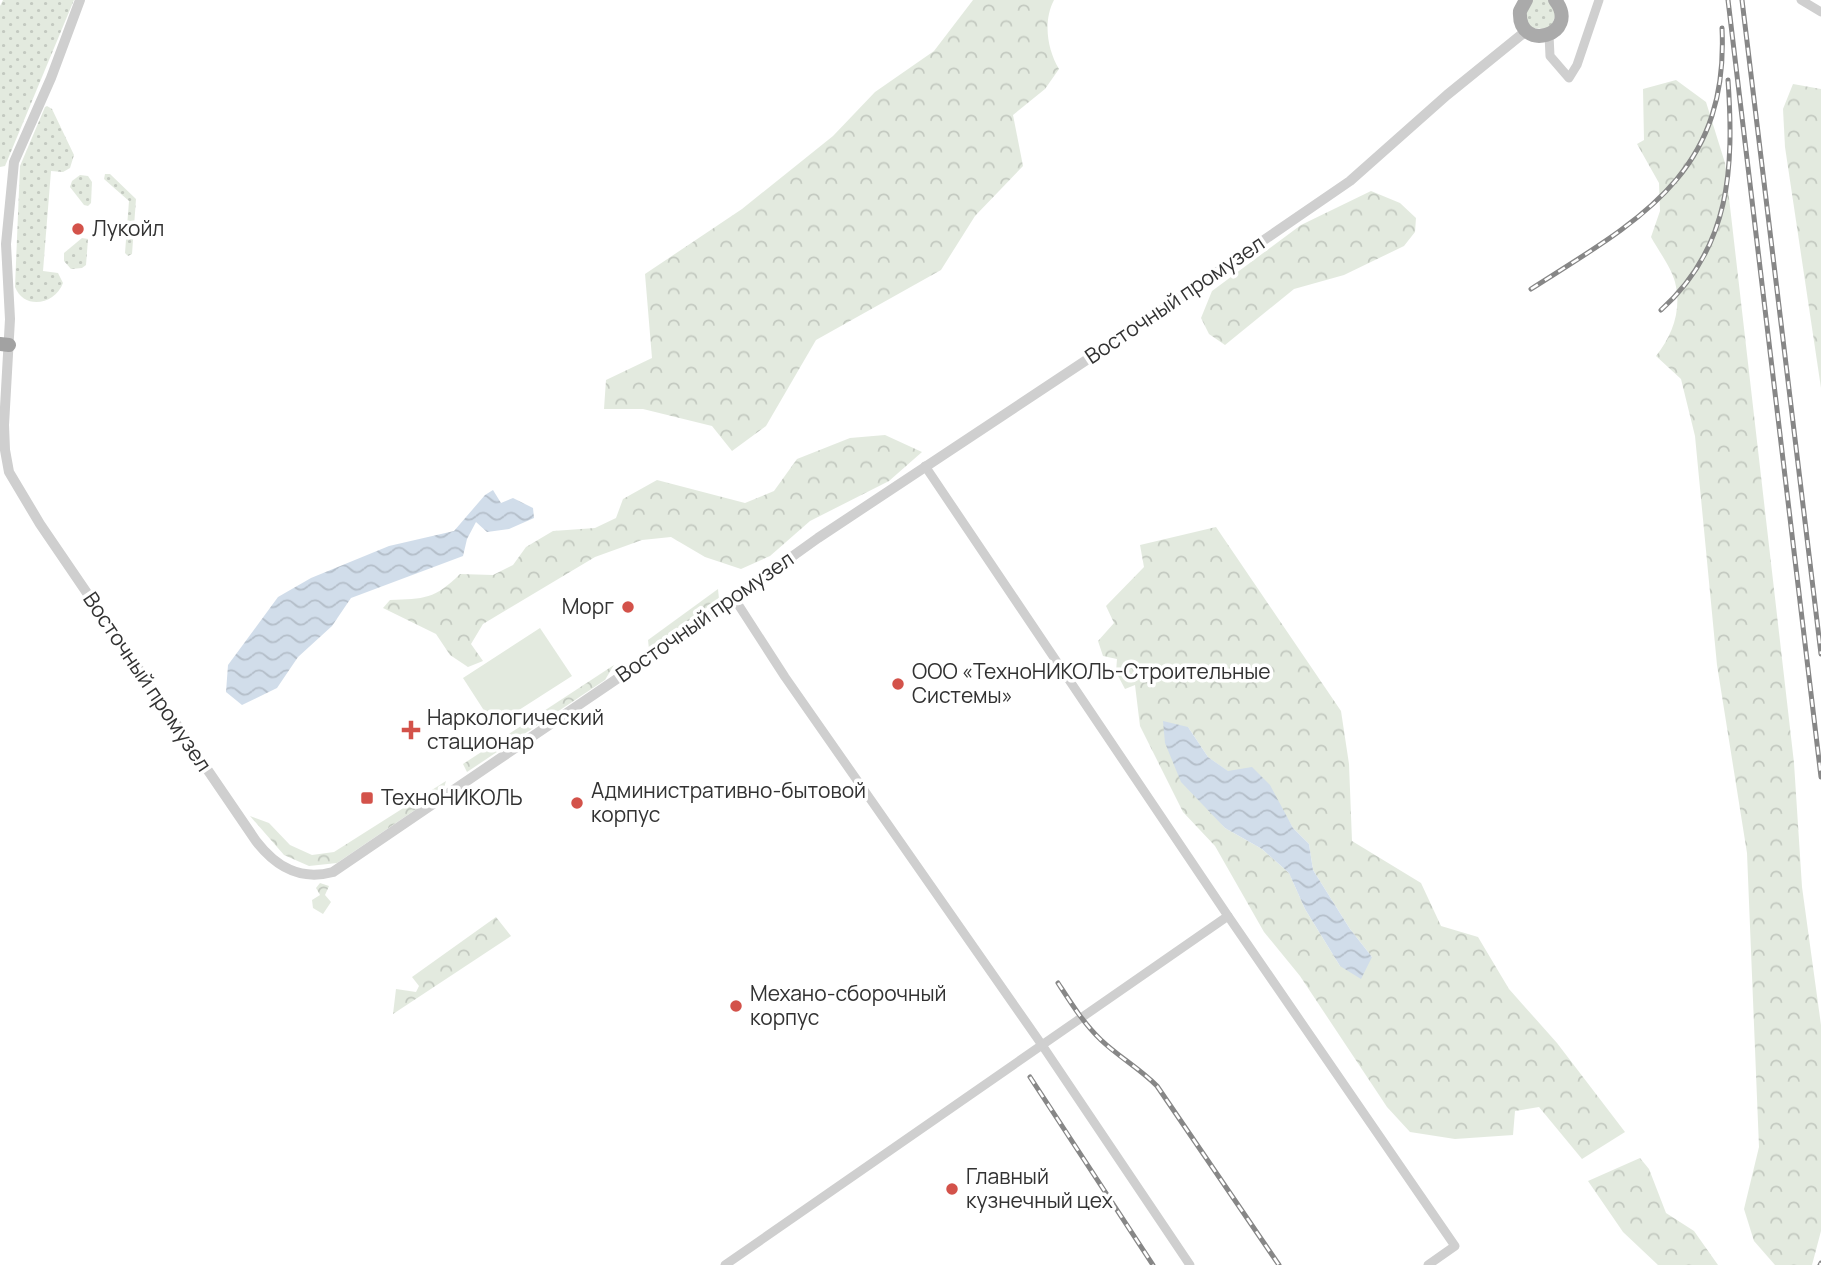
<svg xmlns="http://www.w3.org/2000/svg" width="1821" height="1265" viewBox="0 0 1821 1265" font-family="Manrope,sans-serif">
<defs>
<pattern id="green-dots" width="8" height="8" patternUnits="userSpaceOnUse" patternTransform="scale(1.75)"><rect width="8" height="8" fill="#e3eadf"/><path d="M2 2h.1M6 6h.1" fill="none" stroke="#c3c9c0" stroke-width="1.8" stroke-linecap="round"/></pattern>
<pattern id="forest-crowns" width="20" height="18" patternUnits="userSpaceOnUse" patternTransform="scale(1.75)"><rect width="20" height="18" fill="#e3eadf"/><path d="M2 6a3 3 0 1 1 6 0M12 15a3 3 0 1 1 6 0" fill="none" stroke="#c3c9c0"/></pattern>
<pattern id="water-waves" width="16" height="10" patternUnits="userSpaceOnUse" patternTransform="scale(1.75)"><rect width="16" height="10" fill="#d1ddea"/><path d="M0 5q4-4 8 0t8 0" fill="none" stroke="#b4bec9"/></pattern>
</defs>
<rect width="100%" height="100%" fill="#fff"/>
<g fill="url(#green-dots)">
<path d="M3 0H74L5 166 0 167V6Z"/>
<path d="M1531 0H1549L1557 10 1551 29 1528 28 1526 5Z"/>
<path d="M47 106 52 109 74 155 70 168 63 172 51 171 43 271 58 273 63 283C55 305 24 310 15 287L20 166 45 107Z"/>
<path d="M105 174H110L136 199 132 254 128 256 125 253 129 201 104 179Z"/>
<path d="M80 175 88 176 92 182 91 203 88 206 84 205 70 187 72 181Z"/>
<path d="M82 238 88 239 86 265 82 268 71 269 64 261V253Z"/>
</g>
<g fill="url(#forest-crowns)" fill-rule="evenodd">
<path d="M973 0H1054C1043 21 1047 49 1059 69L1045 89 1013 115 1023 166 975 216 941 270 816 340 766 426 732 451 712 426 643 409H604L606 380 652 358 645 274 742 209 833 136 875 92 934 51Z"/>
<path d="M1676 80 1706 102 1725 163 1794 763 1802 887 1821 1025V1231L1812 1265H1775L1754 1241 1744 1209 1759 1147 1747 853 1717 665 1695 436 1681 379 1656 356C1673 335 1682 309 1675 282 1671 267 1658 250 1651 237L1660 211 1659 183 1637 144 1644 140 1643 89Z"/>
<path d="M1793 84 1821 89V388L1785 147 1783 109Z"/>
<path d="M1371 191 1400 203 1416 218 1415 232 1404 246 1344 275 1294 289 1225 345 1209 334 1201 318 1212 291 1301 225Z"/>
<path d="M885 435 922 452 889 481 810 521 770 556 741 569 705 557 671 537 642 540 595 557 483 624 471 644 483 661 468 667 450 655 436 634 383 608 390 600C424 599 435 599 460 574L493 575 513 565 526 547 553 531 595 528 616 518 623 499 657 480 745 503 774 491 797 459 850 438Z"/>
<path d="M1216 527 1341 711 1349 764 1352 841 1421 883 1441 926 1478 937 1509 989 1557 1043 1625 1132 1582 1159 1539 1107 1515 1111 1513 1135 1455 1139 1410 1132 1387 1107 1300 976 1264 932 1215 846 1183 812 1140 726 1135 685 1125 689 1116 672 1117 659 1103 656 1098 641 1114 623 1106 606 1144 567 1140 545ZM1188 727 1208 757 1283 811 1293 828 1309 844 1313 870 1350 929 1372 957 1340 966 1305 909 1289 873 1262 849 1225 828 1213 814Z"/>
<path d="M718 589 719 599 649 649 648 640Z"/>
<path d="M614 665 605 680 467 772 463 764Z"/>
<path d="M446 781 443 791 337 863 309 866 284 855 250 816 269 823 290 845 312 855 334 852Z"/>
<path d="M320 883 329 886 325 895 331 902 323 914 313 908 312 900 320 895 316 888Z"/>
<path d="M496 917 511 936 393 1014 396 989 416 992 419 986 412 977Z"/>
<path d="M1640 1158 1649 1169 1666 1213 1694 1231 1718 1265H1658L1623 1232 1588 1181Z"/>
</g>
<path fill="#e3eadf" d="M540 628 572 676 494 726 463 678Z"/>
<g fill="url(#water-waves)">
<path d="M493 490 501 503 513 498 533 508 534 518 509 529 487 532 476 522 467 539 463 556 351 598 332 626 298 657 277 688 242 705 226 692 228 665 278 597 311 578 389 546 454 531 485 495Z"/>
<path d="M1163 721 1188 727 1208 757 1228 771 1252 767 1270 785 1293 828 1309 844 1313 870 1350 929 1372 957 1361 979 1340 966 1305 909 1289 873 1262 849 1225 828 1181 782 1165 743Z"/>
</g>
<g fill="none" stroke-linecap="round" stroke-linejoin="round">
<g stroke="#cfcfcf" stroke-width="9">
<path d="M1801 0 1821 12"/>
<path d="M1549 35 1550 56 1569 78 1577 65 1599 0"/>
<path d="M925 466 1228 916 1455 1246 1428 1265"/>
<path d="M734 598 785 677 1042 1045 1190 1265"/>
<path d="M725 1265 1228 916"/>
</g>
<path stroke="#cfcfcf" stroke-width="10" d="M80 0 51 78 14 162 6 244 10 319 4 425 5 450 9 472 40 524 256 841C276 867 300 881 333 872L702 621 818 538 1159 312 1350 181 1447 95 1526 31"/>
<path stroke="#aaa" stroke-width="14" d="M1526 0 1520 11C1517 54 1582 35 1555 0"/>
<path stroke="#a2a2a2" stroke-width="14" d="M0 344 9 345"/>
<defs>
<g id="rail">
<path d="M1728 0 1821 777"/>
<path d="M1742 0 1821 654"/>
<path d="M1531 289C1639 220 1729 174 1722 28"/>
<path d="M1661 310C1731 247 1734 167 1728 80"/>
<path d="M1058 983C1071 1003 1084 1024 1101 1040 1119 1057 1139 1068 1157 1086L1279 1265"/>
<path d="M1030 1077 1153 1265"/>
<path d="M1820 1265 1821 1263"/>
</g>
</defs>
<use href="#rail" stroke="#878787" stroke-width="5"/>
<use href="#rail" stroke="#fff" stroke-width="2.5" stroke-dasharray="8" stroke-linecap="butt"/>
</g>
<g fill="#d3524a" stroke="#fff" stroke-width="2.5">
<circle cx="78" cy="229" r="7"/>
<circle cx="628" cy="607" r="7"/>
<circle cx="898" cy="684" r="7"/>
<path d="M407.5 719.5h7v7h7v7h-7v7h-7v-7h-7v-7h7z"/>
<rect x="360" y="791" width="14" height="14" rx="3.5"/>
<circle cx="577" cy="803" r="7"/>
<circle cx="736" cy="1006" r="7"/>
<circle cx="952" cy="1189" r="7"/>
</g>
<g text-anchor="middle" stroke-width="7" stroke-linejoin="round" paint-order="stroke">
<g font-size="21" fill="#323232" stroke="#fff" text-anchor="start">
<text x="92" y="236">Лукойл</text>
<text x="614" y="614" text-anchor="end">Морг</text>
<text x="912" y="679">ООО «ТехноНИКОЛЬ-Строительные<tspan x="912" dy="24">Системы»</tspan></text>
<text x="427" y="725">Наркологический<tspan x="427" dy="24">стационар</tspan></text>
<text x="591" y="798">Административно-бытовой<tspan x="591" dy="24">корпус</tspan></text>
<text x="381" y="805">ТехноНИКОЛЬ</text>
<text x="750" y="1001">Механо-сборочный<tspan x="750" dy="24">корпус</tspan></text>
<text x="966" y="1184">Главный<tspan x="966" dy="24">кузнечный цех</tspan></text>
</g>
<g font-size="21" fill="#323232" stroke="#fff">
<text transform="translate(1175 300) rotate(-34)" y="7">Восточный промузел</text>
<text transform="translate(705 617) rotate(-35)" y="7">Восточный промузел</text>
<text transform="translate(147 682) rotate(56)" y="7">Восточный промузел</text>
</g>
</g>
</svg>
